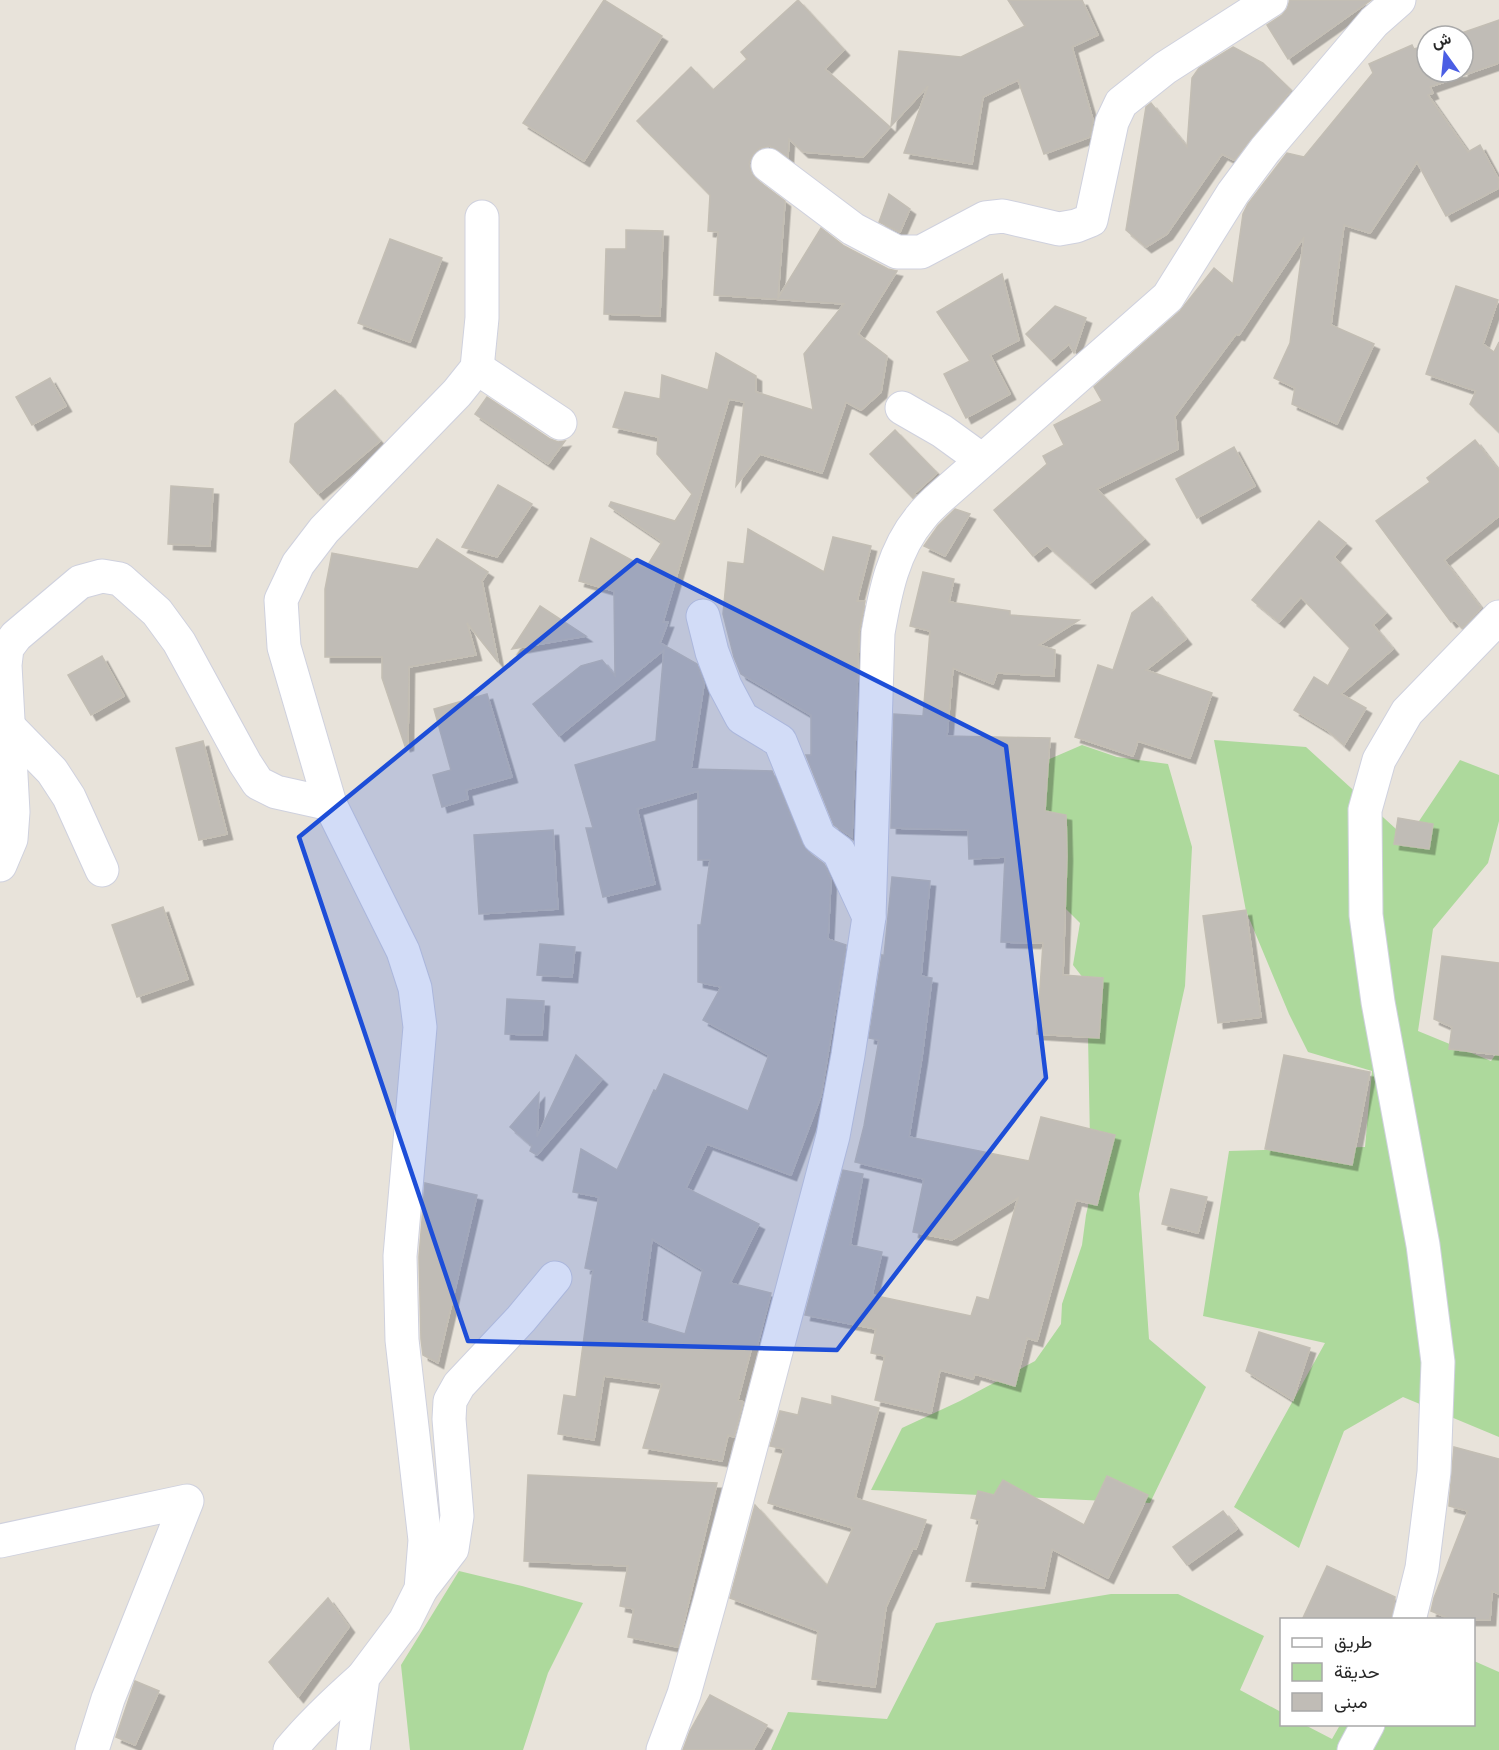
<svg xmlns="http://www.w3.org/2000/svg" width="1499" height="1750" viewBox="0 0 1499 1750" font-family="'PT Sans Narrow',Vazirmatn,sans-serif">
<defs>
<filter id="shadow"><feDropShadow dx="5.5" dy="5.5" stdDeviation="0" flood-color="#0004"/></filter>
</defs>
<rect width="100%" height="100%" fill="#e8e3da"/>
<g fill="#add99c">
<path d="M1214 740 1306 747 1407 839 1460 760 1499 775V821L1488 863 1433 929 1418 1031 1491 1061 1499 1050V1437L1403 1397 1344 1431 1299 1548 1234 1507 1325 1343 1203 1316 1229 1151 1365 1147 1372 1071 1308 1052 1289 1014 1246 911Z"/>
<path d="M1082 745 1117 757 1168 764 1192 847 1185 986 1139 1194 1149 1339 1206 1387 1150 1503 871 1490 902 1428 960 1401 1035 1361 1061 1324 1062 1304 1082 1245 1086 1215 1091 1193 1087 983 1073 965 1080 923 1042 885 1045 761Z"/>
<path d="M459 1571 522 1586 583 1603 548 1673 523 1750H410L401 1665Z"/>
<path d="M1111 1594H1178L1264 1636 1240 1690 1281 1712 1282 1724 1305 1725 1332 1739 1340 1725 1474 1724V1661L1499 1672V1750H771L788 1712 887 1719 936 1623Z"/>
</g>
<g fill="#c0bcb6" stroke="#c3beb4" stroke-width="1.5" fill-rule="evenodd" filter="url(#shadow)">
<path d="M604 0 662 36 584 161 523 123Z"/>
<path d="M798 0 844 50 825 69 890 127 863 157 803 152 789 139 788 157 770 146 760 148 753 154 749 163 751 173 757 180 785 201 778 298 821 228 844 246 888 269 897 271 858 334 887 356 881 392 861 410 846 402 822 473 760 454 736 486 744 402 729 399 663 622H668L660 643 697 664 704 684 691 769 772 771 802 844 808 852 824 864 831 880 828 939 846 945 821 1096 791 1175 707 1144 686 1188 759 1224 730 1283 771 1293 757 1347 752 1346 738 1400 743 1402 734 1437 728 1435 722 1461 643 1448 662 1384 604 1376 594 1440 558 1434 564 1395 576 1397 593 1270 585 1268 599 1197 573 1192 581 1149 617 1170 654 1090 656 1091 664 1074 748 1111 769 1055 703 1020 721 987 698 982V925H701L710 860H698V791L637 809 655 884 603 897 586 828H593L575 765 656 741 664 650 559 736 533 704 581 666 602 660 615 676 614 591 579 581 591 538 646 568 662 542 609 506 611 502 675 521 692 494 657 454 658 437 613 427 625 392 660 399 662 375 708 390 716 353 756 376V392L813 410 804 354 844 304 714 295 718 232 708 231 710 195 637 121 691 67 713 90 747 59 741 52ZM652 1239 703 1270 685 1334 641 1321Z"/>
<path d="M1008 0H1082L1098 35 1072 47 1093 120 1090 137 1044 154 1018 80 983 97 972 164 904 153 928 86 891 126 899 51 961 57 1025 26Z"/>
<path d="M1290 0H1371L1288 59 1267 25 1282 15 1287 9Z"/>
<path d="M1499 20V63L1430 87 1433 93 1428 95 1468 152 1480 145 1499 180V188L1446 216 1417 162 1370 233 1344 225 1331 325 1374 344 1337 424 1292 404 1295 388 1274 378 1290 343 1304 237 1239 335 1236 334 1175 416 1178 449 1097 489 1144 539 1090 583 1047 545 1033 556 994 510 1047 464 1043 456 1064 445 1054 425 1102 401 1094 387 1180 311 1214 268 1233 284 1243 214 1248 204 1287 153 1304 157 1373 73 1369 64 1412 45 1414 49 1427 45V72H1463V36H1453Z"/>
<path d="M1233 47 1263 63 1291 90 1234 160 1222 154 1167 234 1146 247 1126 230 1146 107 1151 103 1187 147 1192 78 1199 68Z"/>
<path d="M889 194 910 209 900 232 879 222Z"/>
<path d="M626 230 663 231 660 316 604 314 606 249H626Z"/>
<path d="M390 239 442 258 410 342 358 323Z"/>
<path d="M1002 274 1019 340 990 355 1010 394 966 418 944 374 970 361 937 312Z"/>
<path d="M1456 286 1498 300 1483 344 1494 352 1499 342V432L1470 404 1476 391 1426 374Z"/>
<path d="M1055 306 1086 318 1074 353 1069 344 1051 360 1026 334Z"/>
<path d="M50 378 66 406 32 425 16 397Z"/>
<path d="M335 390 380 441 318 494 290 462 295 424Z"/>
<path d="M487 397 550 439 558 442 565 441 548 464 475 414Z"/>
<path d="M895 430 937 473 914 494 916 495 913 498 870 454Z"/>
<path d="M1475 440 1499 471V516L1444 560 1481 608 1462 628 1454 620 1451 622 1376 521 1430 482 1427 478Z"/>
<path d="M1234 447 1255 486 1197 518 1176 479Z"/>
<path d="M498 485 532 504 497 557 462 547Z"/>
<path d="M171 486 213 489 210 546 168 544Z"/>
<path d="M955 509 970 514 945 556 924 546 938 526Z"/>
<path d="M1319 521 1346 543 1334 557 1386 613 1373 625 1393 649 1341 694 1366 708 1344 745 1327 730 1294 710 1314 677 1328 686 1350 648 1301 597 1279 622 1252 600Z"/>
<path d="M748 529 824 572 833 537 871 546 857 601H865L859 632 852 837 834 825 806 755H811V715L741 674 734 657 723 614 728 562 744 564Z"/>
<path d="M437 539 488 572 482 581 498 662 467 623 476 655 409 667 408 745 405 746 382 678V657H325V589L332 553 418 569Z"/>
<path d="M923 572 954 579 949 602 1010 611V615L1079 620 1039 645 1055 650 1054 676 997 673 993 684 953 668 947 736 1050 738 1045 811 1066 815 1067 856 1063 975 1103 978 1099 1038 1037 1034 1043 943 1001 942 1005 857 969 859 968 830 891 828 894 714 923 716 930 631 910 626Z"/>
<path d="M1152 597 1186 639 1146 670 1212 693 1190 758 1138 741 1133 756 1075 737 1098 665 1113 670 1132 613Z"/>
<path d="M540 606 586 636 512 649Z"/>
<path d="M102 656 124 696 91 715 68 675Z"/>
<path d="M487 694 512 777 466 790 468 799 442 807 433 775 451 770 434 709Z"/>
<path d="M203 741 227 834 199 840 176 748Z"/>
<path d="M1398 818 1433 824 1429 849 1394 844Z"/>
<path d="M553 830 558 909 479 914 474 835Z"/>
<path d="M892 877 930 881 921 976 932 978 922 1057 909 1137 1029 1161 1041 1117 1115 1135 1097 1205 1076 1200 1037 1341 1027 1338 1015 1386 975 1374 973 1379 940 1370 931 1413 875 1400 885 1356 871 1353 876 1329 805 1315 843 1170 863 1174 850 1245 882 1252 872 1295 971 1316 977 1297 989 1300 1018 1198 952 1240 913 1232 924 1179 855 1162 864 1126 879 1040 869 1038 882 955 884 956Z"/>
<path d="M163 907 188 979 137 997 112 925Z"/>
<path d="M1246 910 1261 1017 1218 1023 1203 916Z"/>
<path d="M540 944 575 947 572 977 537 975Z"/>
<path d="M1442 956 1499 963V1055L1449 1049 1452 1027 1434 1019Z"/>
<path d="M507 999 544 1001 542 1035 505 1034Z"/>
<path d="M576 1055 602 1079 537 1155 530 1151 532 1146 510 1127 539 1093 537 1137Z"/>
<path d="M1284 1055 1370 1072 1352 1165 1265 1149Z"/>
<path d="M425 1183 477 1195 438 1363 423 1355 421 1339 419 1257Z"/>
<path d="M1171 1189 1207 1197 1198 1233 1162 1224Z"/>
<path d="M1259 1332 1310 1348 1293 1400 1246 1371Z"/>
<path d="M832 1396 879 1408 855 1498 926 1520 916 1549 913 1548 886 1607 875 1687 812 1679 818 1631 730 1598 755 1505 827 1586 853 1528 768 1503 784 1449 770 1446 780 1411 798 1415 802 1398 832 1405Z"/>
<path d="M1454 1447 1499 1459V1594L1492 1591 1490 1620H1453L1431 1611 1434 1598 1468 1511 1449 1506Z"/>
<path d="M528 1475 717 1483 678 1647 628 1637 634 1609 620 1606 628 1566 524 1561Z"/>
<path d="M1107 1476 1148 1495 1108 1578 1052 1549 1044 1588 966 1581 980 1520 971 1518 978 1491 994 1495 1003 1480 1084 1525Z"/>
<path d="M1223 1511 1237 1529 1187 1565 1173 1547Z"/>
<path d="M1327 1566 1395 1597 1391 1620H1302Z"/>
<path d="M328 1598 349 1627 298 1697 269 1662Z"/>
<path d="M135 1681 159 1691 135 1745 116 1737Z"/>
<path d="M710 1695 767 1725 753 1750H683L690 1731Z"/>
</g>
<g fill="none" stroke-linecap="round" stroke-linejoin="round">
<defs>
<g id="street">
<path d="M768 165 853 229 897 252H921L985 218 1003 216 1059 229 1076 226 1091 220 1112 122 1121 103 1165 68 1271 0"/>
<path d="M477 368 560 423"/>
<path d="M902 408 942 431 982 460"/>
<path d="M703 616 712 652 725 686 742 718 780 741 819 837 839 852 869 917"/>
<path d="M9 727 52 771 69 797 102 870"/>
<path d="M0 865 11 839 13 812 5 665 7 648 16 636 80 582 102 576 120 579 157 612 179 642 245 763 258 783 276 792 330 804"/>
<path d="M0 1541 187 1501 108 1699 92 1750"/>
<path d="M421 1589 452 1549 457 1516 449 1419 450 1401 459 1385 521 1319 555 1278"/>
<path d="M1409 1620 1422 1568 1434 1472 1438 1362 1423 1245 1378 1002 1366 915 1365 810 1379 760 1407 712 1499 617"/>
<path d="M290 1750C312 1723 337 1700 363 1677"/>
<path d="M353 1750 363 1677 405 1621 421 1589 425 1540 402 1340 400 1256 420 1027 415 988 403 951 330 804 284 647 281 600 298 564 324 530 457 393 477 368 482 318V217"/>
<path d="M1354 1750 1368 1724"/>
</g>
<path id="secondary" d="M663 1750 684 1694 710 1601 833 1136 848 1055 869 917 878 633C885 593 893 550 921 517 927 509 936 501 944 494L1168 297 1233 193 1265 150 1374 22 1399 0"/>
</defs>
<use href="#street" stroke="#cfd1de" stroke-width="35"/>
<use href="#secondary" stroke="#cfd1de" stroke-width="35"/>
<use href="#street" stroke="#fff" stroke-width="33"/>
<use href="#secondary" stroke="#fff" stroke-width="33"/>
</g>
<path fill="#1d4ed8" fill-opacity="0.2" stroke="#1d4ed8" stroke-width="4.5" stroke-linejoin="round" d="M637 560 1006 746 1046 1078 837 1350 468 1341 299 837Z"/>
<rect x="1280" y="1618" width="195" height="108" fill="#ffffff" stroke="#a9a9a9" stroke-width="1.5"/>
<rect x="1292" y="1638" width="30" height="9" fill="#ffffff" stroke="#a9a9a9" stroke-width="1.5"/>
<text x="1334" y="1648" font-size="18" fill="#272727">طريق</text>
<rect x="1292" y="1663" width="30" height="18" fill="#add99c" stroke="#a9a9a9" stroke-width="1.5"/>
<text x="1334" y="1678" font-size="18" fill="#272727">حديقة</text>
<rect x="1292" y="1693" width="30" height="18" fill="#c0bcb6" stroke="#a9a9a9" stroke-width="1.5"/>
<text x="1334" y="1708" font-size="18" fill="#272727">مبنى</text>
<g transform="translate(1445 54) rotate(345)"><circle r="28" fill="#ffffff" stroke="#a9a9a9" stroke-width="1.5"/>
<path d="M0-4.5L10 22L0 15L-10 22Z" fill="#4b5ee4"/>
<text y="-9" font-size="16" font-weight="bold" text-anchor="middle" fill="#272727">ش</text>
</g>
</svg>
